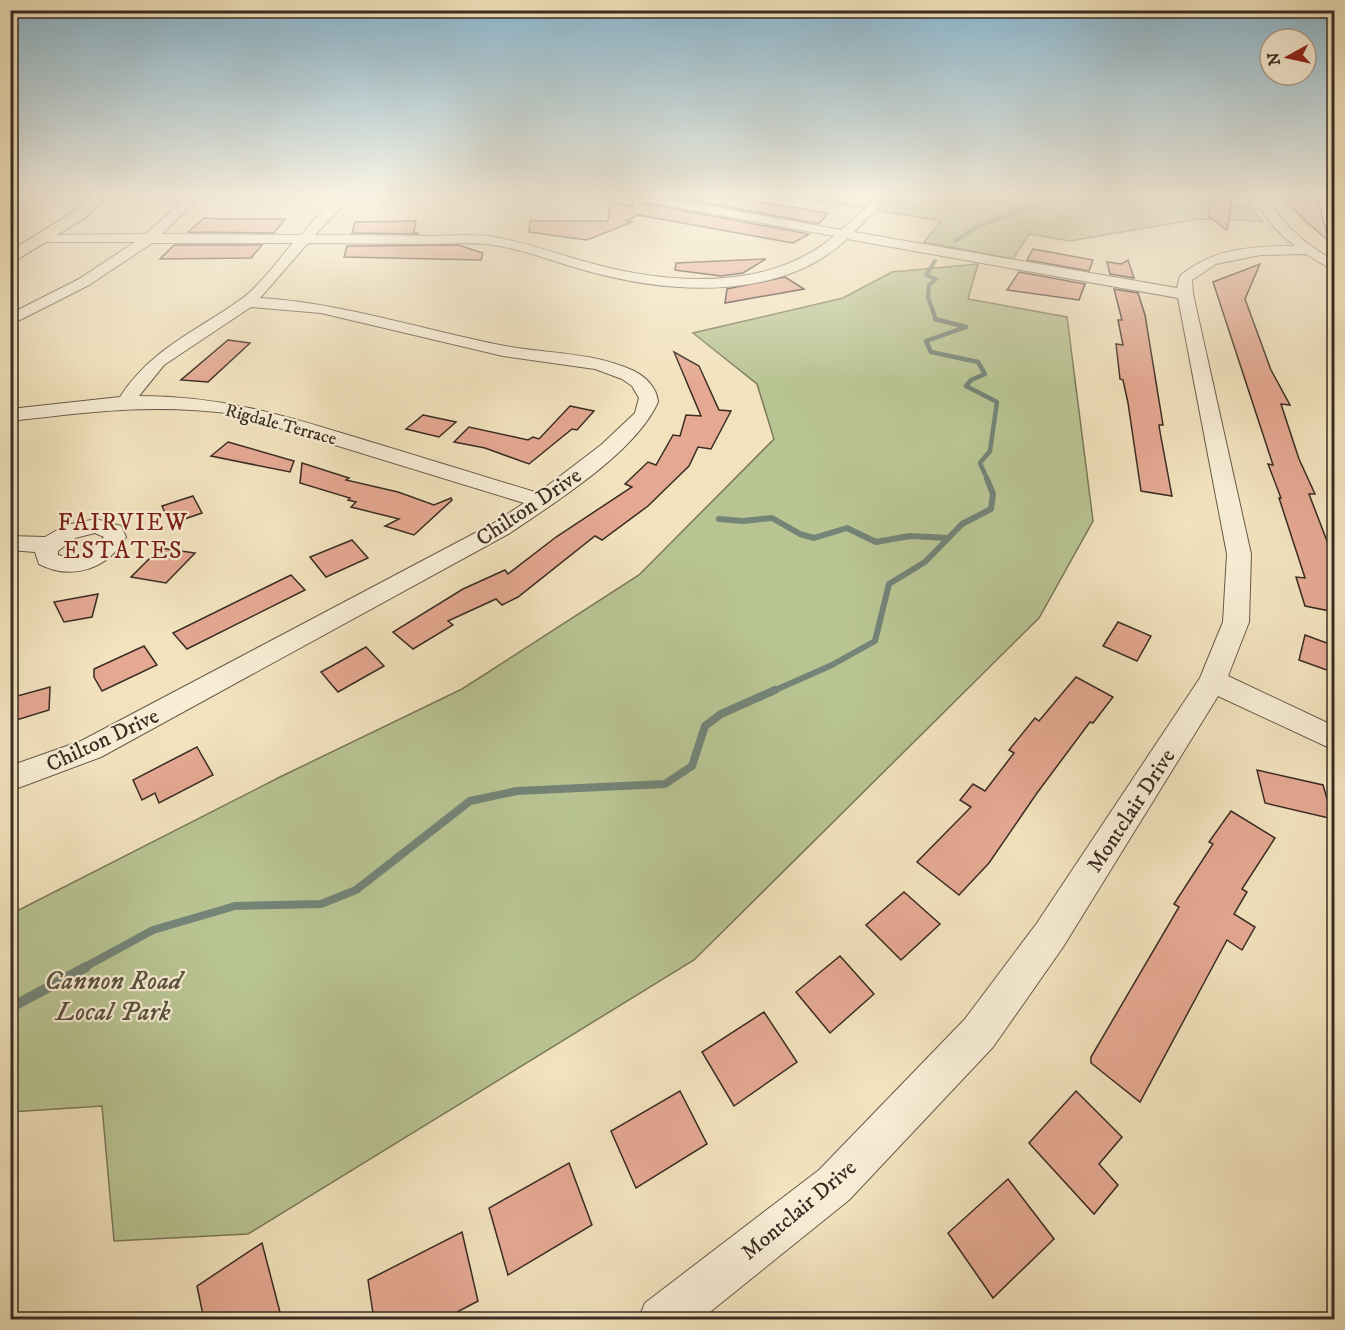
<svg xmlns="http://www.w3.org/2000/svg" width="1345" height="1330" viewBox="0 0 1345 1330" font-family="'IM FELL DW Pica',serif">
<rect width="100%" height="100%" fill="#f2e3be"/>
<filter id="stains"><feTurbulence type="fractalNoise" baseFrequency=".00333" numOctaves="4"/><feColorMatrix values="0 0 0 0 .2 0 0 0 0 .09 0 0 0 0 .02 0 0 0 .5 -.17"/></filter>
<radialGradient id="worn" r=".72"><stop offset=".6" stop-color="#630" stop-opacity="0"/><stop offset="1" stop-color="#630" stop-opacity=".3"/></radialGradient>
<g fill="#b9c493" stroke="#7a785b" stroke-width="1.5">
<path d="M797 197H1198L1210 203 1250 207 1263 221 1199 219 1070 241 1029 234 1013 259 924 242 941 221Z"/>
<path d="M978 264 968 299 1067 317 1093 521 1039 618 694 960 248 1234 114 1241 102 1106 11 1112V914L282 776 462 689 639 575 774 439 757 384 693 333 843 298 892 272Z"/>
</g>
<path fill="#9bbeaf" stroke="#748477" stroke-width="1.5" d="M1185 197 1206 206 1205 208 1182 213 1158 203Z"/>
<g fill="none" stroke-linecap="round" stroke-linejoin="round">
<g stroke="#748477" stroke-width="4">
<path d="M955 241 977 227 1055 197"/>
<path d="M935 261 926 275 936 279 929 285 928 297 936 320"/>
</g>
<path stroke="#748477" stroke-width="4.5" d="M935 319 966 327 926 341 931 352 978 362 985 374 971 380 966 386 997 402 990 451 980 463 988 481"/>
<g stroke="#748477" stroke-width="6">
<path d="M719 519 743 521 772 518 800 534 814 538 847 528 876 542 910 536 948 538"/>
<path d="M771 692 832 665 875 641 889 584 925 562 962 524 991 509 993 494 987 479"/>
</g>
<path stroke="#748477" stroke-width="8" d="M83 968 153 930 235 906 321 904 356 890 470 801 517 791 665 784 692 766 705 726 721 714 775 690"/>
<path stroke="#748477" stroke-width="10" d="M10 1008 86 967"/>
</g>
<g fill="#e5a993" stroke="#3a2c23" stroke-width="1.5">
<path d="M633 197 642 203 809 234 793 243 638 215 626 221 632 222 587 240 529 232 530 221H608L610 202 632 206Z"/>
<path d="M673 197H728L828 213 819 224Z"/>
<path d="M1212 197H1232L1227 230 1208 216Z"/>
<path d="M1283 197H1317L1329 241 1305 221Z"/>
<path d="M204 218 225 219H285L274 233 188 232Z"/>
<path d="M416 221 414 232 419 234 352 233 355 222Z"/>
<path d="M174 245H262L251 258 160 259Z"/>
<path d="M458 245 483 253 481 260 344 257 347 246Z"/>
<path d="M1033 249 1055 253 1093 260 1089 271 1027 260Z"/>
<path d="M766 259 743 273 721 276 675 270 676 263Z"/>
<path d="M1128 260 1134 278 1110 274 1107 262 1121 264Z"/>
<path d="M1260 264 1245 299 1271 370 1290 405 1281 404 1299 459 1315 494H1309L1335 562V612L1305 606 1296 577 1305 578 1279 498H1281L1268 464 1273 465 1213 282Z"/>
<path d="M1019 272 1085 284 1079 300 1007 290Z"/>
<path d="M785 277 804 289 725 303 727 289Z"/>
<path d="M1114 289 1138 293 1145 315 1163 425H1159L1160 432 1172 496 1141 491 1128 403 1123 380 1120 379 1116 344 1123 345 1118 320H1122Z"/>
<path d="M228 340 250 343 208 382 181 380Z"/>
<path d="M674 352 699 366 719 410 731 411 711 449 698 447 689 466 648 506 602 540 595 536 518 597 502 605 496 599 448 621 453 625 413 649 393 632 463 589 505 570 508 574 556 537 632 487 625 484 648 462 656 465 673 435 680 436 686 415 701 416Z"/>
<path d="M570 406 594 411 577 430 572 429 529 464 485 448 454 442 469 427 528 440 533 437 539 439Z"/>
<path d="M423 415 456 422 439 437 406 429Z"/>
<path d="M228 442 294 461 290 472 211 456Z"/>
<path d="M302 463 349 478 346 480 398 492 434 505 451 498 452 500 414 535 385 526 399 519 351 507 356 502 348 500 350 498 300 483Z"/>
<path d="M193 496 202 513 170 524 162 506Z"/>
<path d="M352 540 368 558 326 577 310 557Z"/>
<path d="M160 548 195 553 166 583 131 577Z"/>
<path d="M291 575 305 590 187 649 173 633Z"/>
<path d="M98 594 92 617 64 622 54 602Z"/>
<path d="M1118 622 1151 636 1137 661 1103 646Z"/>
<path d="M1305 635 1335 646V673L1299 660Z"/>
<path d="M144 646 157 665 102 691 94 677V669Z"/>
<path d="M366 647 384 666 338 692 321 672Z"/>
<path d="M1076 677 1113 697 1093 723 1090 722 1037 793 989 863 959 895 917 862 971 807 960 800 973 784 985 791 1014 753 1009 750 1035 718 1039 721Z"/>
<path d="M50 687 49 710 10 722V698Z"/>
<path d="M197 747 213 775 159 803 155 793 142 800 133 780Z"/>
<path d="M1257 770 1323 785 1333 819 1265 803Z"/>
<path d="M1231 811 1275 838 1242 889 1247 892 1234 914 1255 927 1242 950 1227 940 1140 1102 1091 1063V1057L1179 907 1174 904 1213 844 1209 842Z"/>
<path d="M904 892 940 924 901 960 866 925Z"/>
<path d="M840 956 874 994 830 1033 796 992Z"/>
<path d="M764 1012 797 1062 734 1106 702 1052Z"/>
<path d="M680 1091 707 1144 636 1188 611 1131Z"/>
<path d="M1076 1091 1122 1137 1099 1164 1118 1185 1094 1214 1029 1143Z"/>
<path d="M569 1163 592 1225 508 1275 489 1208Z"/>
<path d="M1008 1179 1054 1239 993 1298 948 1233Z"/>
<path d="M462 1232 478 1301 442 1320H374L368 1280Z"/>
<path d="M262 1243 282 1320H204L197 1286Z"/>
</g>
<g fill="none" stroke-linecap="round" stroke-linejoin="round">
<defs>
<g id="minor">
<path d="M186 197H199L162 234 301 235C317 218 327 197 352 197L315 235C353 235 391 235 429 236 449 236 469 234 488 236 526 242 562 256 598 265 674 285 771 290 834 236L642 201 636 197H661L841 230 874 201 880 205 854 232 1177 288 1180 276C1213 248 1253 246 1295 246 1279 233 1262 218 1257 197H1269C1279 225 1310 246 1334 261V271L1306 254 1260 255 1216 264 1192 280 1193 294 1251 554 1249 622 1228 676 1334 726V750L1218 696 1063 947 993 1047 849 1200 700 1320H638L645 1303 819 1170 965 1019 1037 923 1200 678 1223 622 1227 554 1178 298 847 239C781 301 672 294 591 272 556 263 522 248 486 244 466 242 446 244 426 244 387 244 348 243 308 243L260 298C344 303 422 330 505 346 548 354 594 352 634 371 646 377 657 388 658 402 636 452 554 503 510 533L101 757 10 791V766L81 741 494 523 524 503 234 414C153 403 90 412 10 421V409L120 397C151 349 195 332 240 300 260 286 277 261 293 243H152L89 285 10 325V314L79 279 135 242H46L41 241V235L146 234ZM251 307 321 313 503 356 595 369 622 379 632 386 639 398 635 413 601 445 538 493C482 476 427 459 371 442 290 417 225 396 139 396L164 365Z"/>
<path d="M96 519 121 526 126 537C108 569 72 581 39 564L35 552 10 550V536L45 537 66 525ZM95 533 104 537C93 551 75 561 58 555V551L75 538Z"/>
</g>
<path id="primary" d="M90 197H107L85 218 10 264V251L73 212Z"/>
</defs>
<use href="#minor" stroke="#685a4a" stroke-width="2"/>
<use href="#primary" stroke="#3a2c23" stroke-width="2"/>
<path stroke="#3a2c23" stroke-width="2" stroke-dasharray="1 1.5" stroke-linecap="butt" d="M886 201 896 197"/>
<use href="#minor" fill="#f7edd5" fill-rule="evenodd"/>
<use href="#primary" fill="#f2e3be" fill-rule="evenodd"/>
</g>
<linearGradient id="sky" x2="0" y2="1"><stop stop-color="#89b8d1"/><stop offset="0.51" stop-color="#f9f2e2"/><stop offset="1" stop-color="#f9f2e2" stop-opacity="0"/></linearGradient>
<rect width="1345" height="383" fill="url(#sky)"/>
<g text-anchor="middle" stroke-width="4.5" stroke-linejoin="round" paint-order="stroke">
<g font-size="18" fill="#3a2c23" stroke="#f7edd5">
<text transform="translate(281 424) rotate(15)" y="6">Rigdale Terrace</text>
</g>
<g font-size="22" fill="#3a2c23" stroke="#f7edd5">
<text transform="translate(528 506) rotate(-34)" y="8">Chilton Drive</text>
<text transform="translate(102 739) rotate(-25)" y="8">Chilton Drive</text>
<text transform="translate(1130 810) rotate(-57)" y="8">Montclair Drive</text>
<text transform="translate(798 1209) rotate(-40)" y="8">Montclair Drive</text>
</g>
<g font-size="24" letter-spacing="1.5" fill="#7a1f14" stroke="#f7edd5">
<text x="123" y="530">FAIRVIEW<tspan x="123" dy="28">ESTATES</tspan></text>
</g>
<g font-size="27" font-style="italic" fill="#5a523f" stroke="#f7edd5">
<text x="113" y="989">Cannon Road<tspan x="113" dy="31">Local Park</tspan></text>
</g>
</g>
<rect width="1345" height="1330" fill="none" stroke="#f2e3be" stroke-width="36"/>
<rect x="12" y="12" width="1321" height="1306" fill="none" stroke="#3a2c23" stroke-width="3"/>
<rect x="18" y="18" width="1309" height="1294" fill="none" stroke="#3a2c23" stroke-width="1.5"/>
<g transform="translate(1288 57) rotate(262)"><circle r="28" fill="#f7edd5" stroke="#aba08e" stroke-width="1.5"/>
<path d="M0-4.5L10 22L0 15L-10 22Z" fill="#8f2418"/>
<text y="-9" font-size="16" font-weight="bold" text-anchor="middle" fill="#3a2c23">N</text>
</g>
<rect width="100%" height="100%" filter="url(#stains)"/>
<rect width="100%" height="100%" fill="url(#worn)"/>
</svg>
